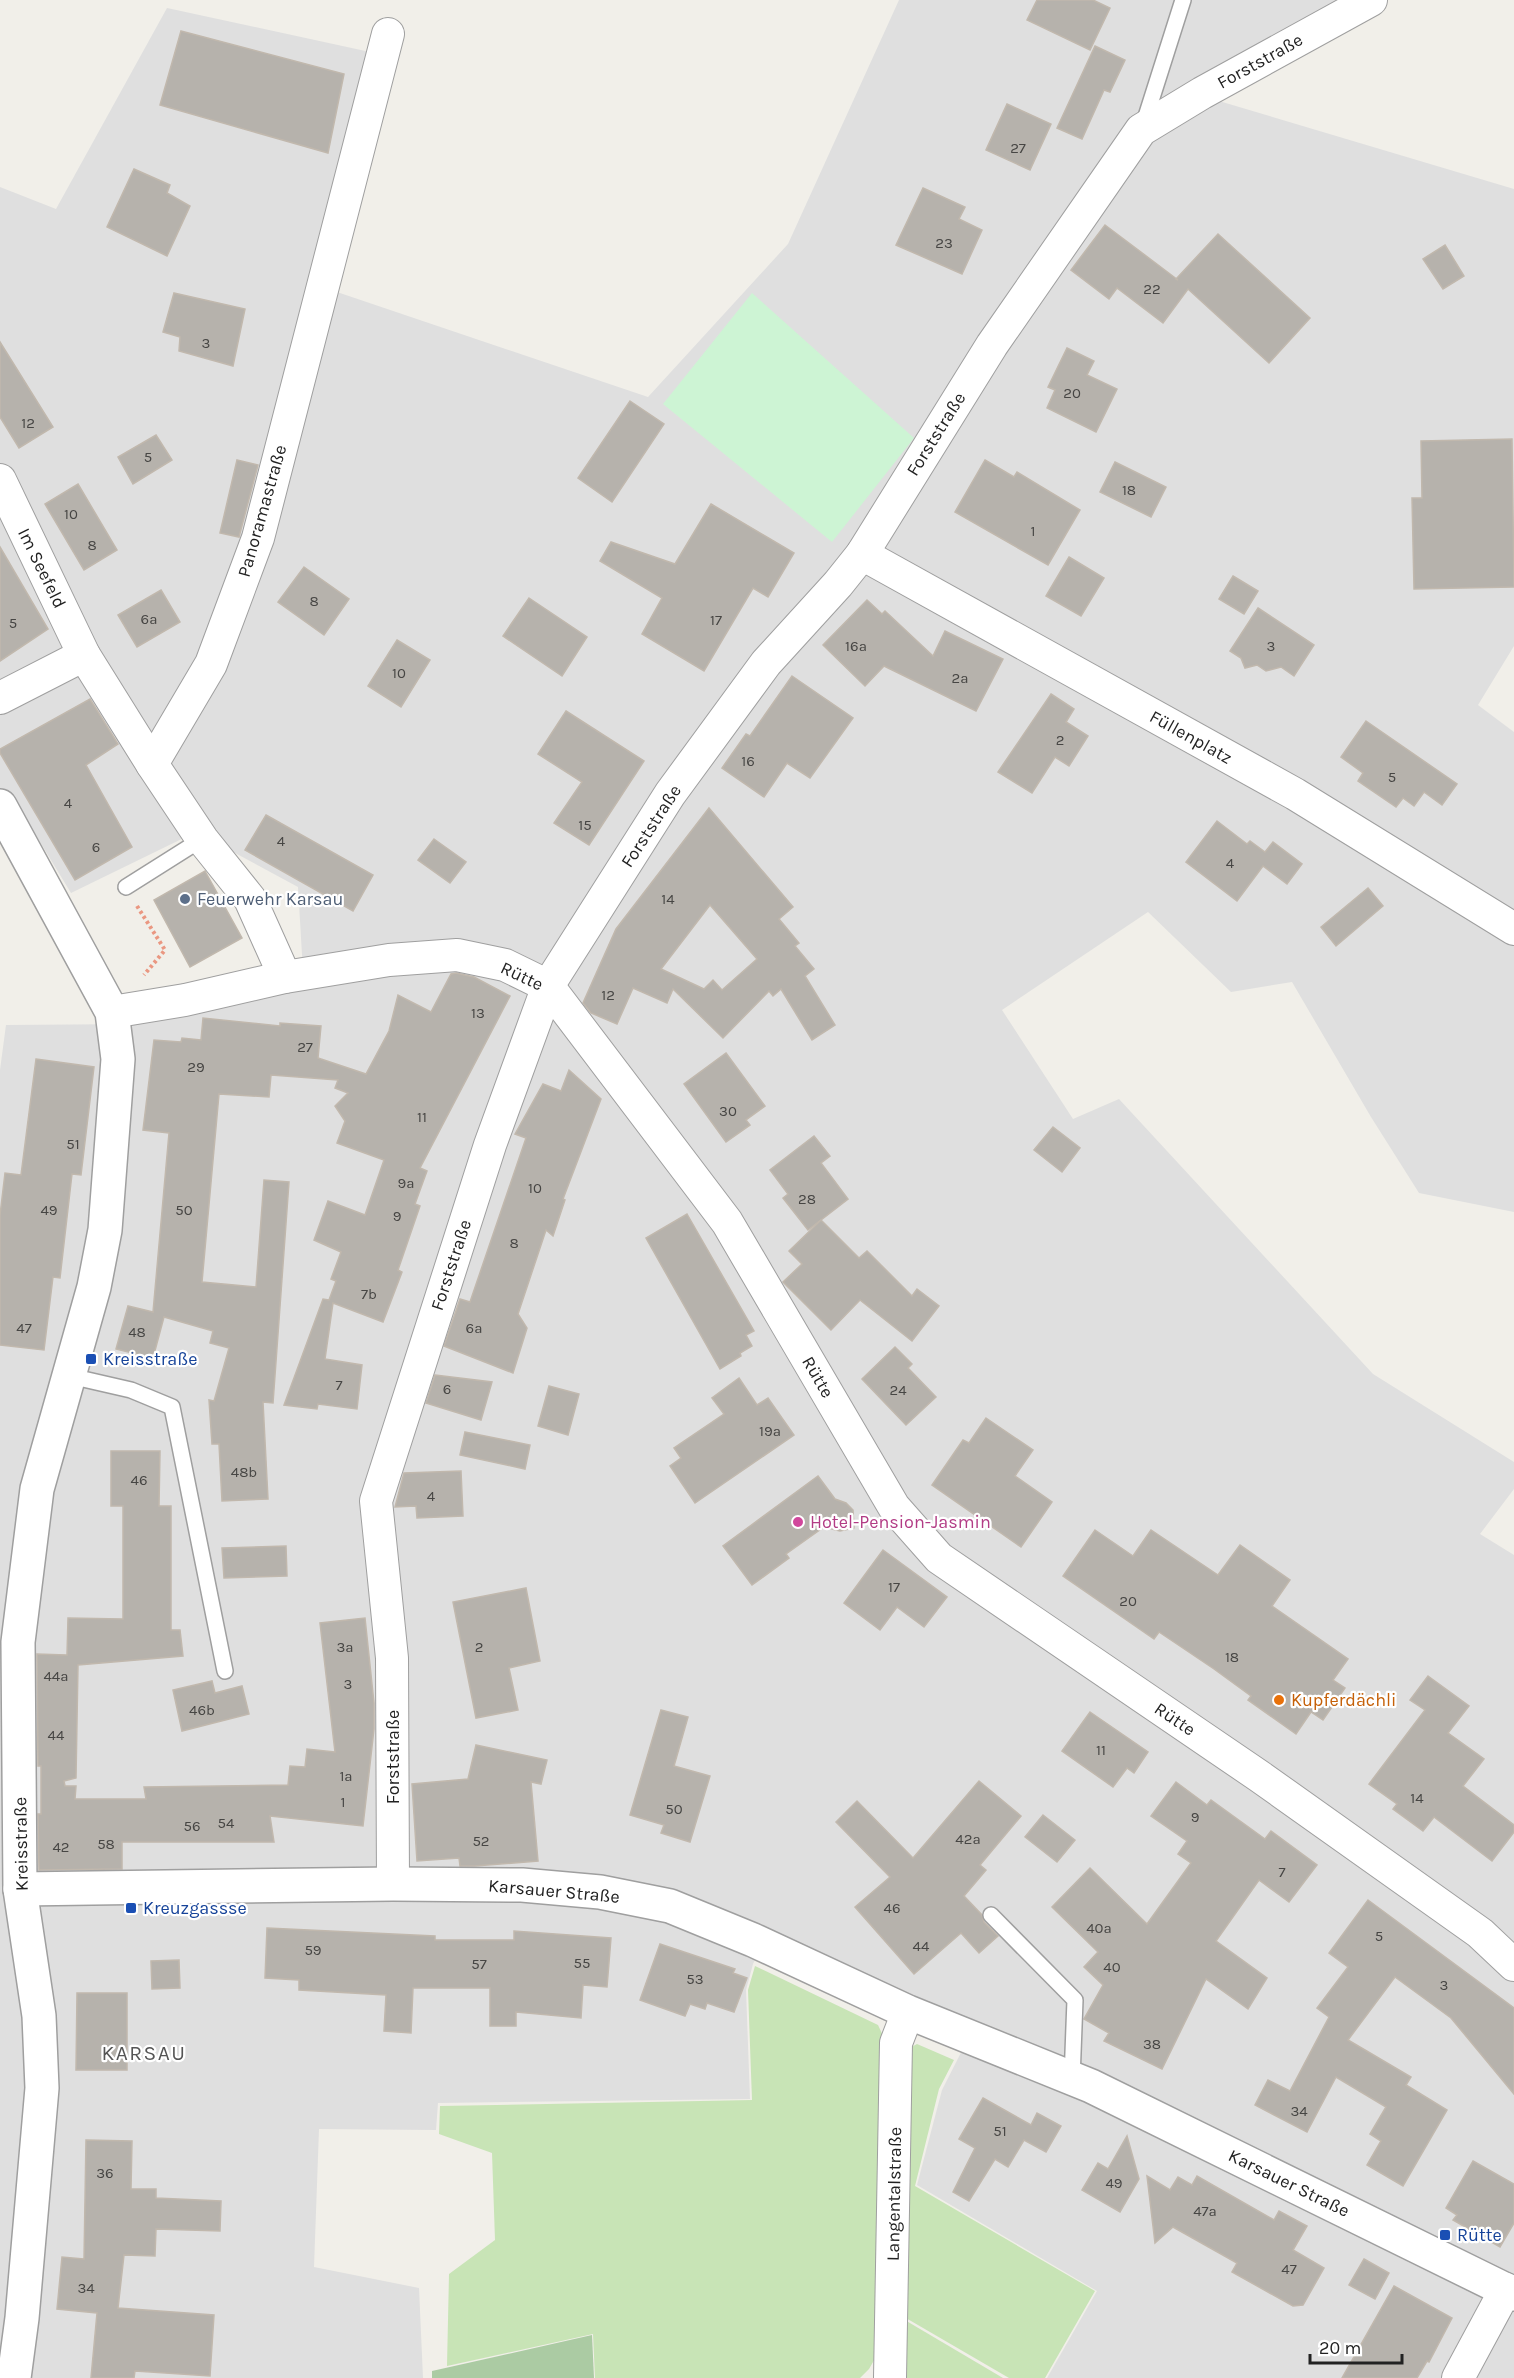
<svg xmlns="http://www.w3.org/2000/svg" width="1514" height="2378" viewBox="0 0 1514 2378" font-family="Karla,sans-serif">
<rect width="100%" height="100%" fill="#f1efe9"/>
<path fill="#dfdfdf" d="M899 0H1365L1219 101 1514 189V646L1478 705 1514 732V1212L1419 1193 1371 1117 1292 982 1231 992 1148 912 1002 1010 1073 1119 1119 1099 1373 1374 1514 1462V1489L1480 1534 1514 1555V2378H1047L1097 2291 917 2185 942 2090 975 2025 769 1931 753 1964 746 1990 750 2099 438 2103 436 2130 319 2129 314 2267 419 2288 423 2378H0V1070L6 1025 138 1024 304 988 298 887 196 832 71 893 9 791 0 794V187L56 209 167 8 370 52 334 291 648 397 788 244Z"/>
<g fill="#c8e4b6">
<path d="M755 1966 878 2025 885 2040 881 2348 869 2369 860 2378H595L593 2334 447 2366 449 2274 495 2240 492 2153 439 2134 440 2106 752 2100 748 1990Z"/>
<path d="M917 2044 954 2060 939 2089 915 2186 1095 2291 1045 2378H1009L899 2314 906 2050Z"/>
<path d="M898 2316 1003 2378H901Z"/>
</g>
<path fill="#abcba3" d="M592 2335 594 2378H432V2371Z"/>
<path fill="#cdf4d4" d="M752 293 914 438 832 542 663 404Z"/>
<g fill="#b6b2ac" stroke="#c1b8ad" stroke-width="1.5" fill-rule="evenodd">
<path d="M1037 0H1093L1110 8 1090 50 1027 20Z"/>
<path d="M181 31 344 74 328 153 160 105Z"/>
<path d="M1095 46 1125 60 1110 92 1104 90 1082 139 1057 128Z"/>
<path d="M1007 104 1051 124 1030 170 986 150Z"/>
<path d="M134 169 170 185 167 193 190 206 167 256 107 227Z"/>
<path d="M923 188 965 207 959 219 982 230 962 274 896 245Z"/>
<path d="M1105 225 1178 280 1176 279 1218 234 1310 318 1269 363 1188 289 1163 323 1117 288 1109 299 1071 270Z"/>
<path d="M1445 245 1464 276 1443 289 1423 259Z"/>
<path d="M174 293 245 309 233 366 179 351 180 337 163 332Z"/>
<path d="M0 342 53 427 19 448 0 417Z"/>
<path d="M1067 348 1094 361 1087 375 1117 389 1096 432 1047 408 1055 390 1048 387Z"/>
<path d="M630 401 664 424 612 502 578 478Z"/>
<path d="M156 435 172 460 133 484 118 457Z"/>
<path d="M1512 439 1514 587 1414 589 1412 498H1422L1421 441Z"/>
<path d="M237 460 258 465 239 537 220 533Z"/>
<path d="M985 460 1014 477 1017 472 1080 510 1048 565 955 512Z"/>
<path d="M1115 462 1166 487 1151 517 1100 492Z"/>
<path d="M78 484 117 550 84 570 45 504Z"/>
<path d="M711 504 794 553 768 597 753 588 704 671 642 634 662 598 600 561 611 542 675 564Z"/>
<path d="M0 547 48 629 0 661Z"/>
<path d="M1069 557 1104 578 1081 616 1046 596Z"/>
<path d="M304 567 349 599 324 635 278 602Z"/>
<path d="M1233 576 1258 591 1244 614 1219 599Z"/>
<path d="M161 590 180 622 137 647 118 615Z"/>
<path d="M529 598 587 637 562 676 503 636Z"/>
<path d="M867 600 882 614 885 611 933 656 945 631 1003 659 976 711 884 666 865 686 823 645Z"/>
<path d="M1258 608 1314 645 1294 676 1281 667 1266 671 1257 665 1245 668 1241 658 1230 651Z"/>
<path d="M397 640 430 660 401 707 368 686Z"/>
<path d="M792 676 853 718 810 778 787 763 764 797 722 768 746 734 750 736Z"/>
<path d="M1051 694 1074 709 1066 722 1088 736 1069 766 1055 757 1032 793 998 772Z"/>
<path d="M90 699 118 744 86 765 132 847 75 880 0 753V749Z"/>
<path d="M566 711 644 761 589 845 554 823 582 782 538 754Z"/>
<path d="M1366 721 1457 784 1442 805 1424 792 1414 806 1403 798 1396 807 1358 781 1363 773 1341 757Z"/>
<path d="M709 808 793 907 779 919 799 943 795 946 814 969 805 976 835 1025 812 1040 781 989 773 996 769 991 723 1038 673 989 667 1003 633 988 617 1024 591 1013 583 1003 616 929ZM710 905 757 959 722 990 713 980 704 989 661 969Z"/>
<path d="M266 815 373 875 353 911 245 850Z"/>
<path d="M1217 821 1247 844 1250 841 1265 852 1273 842 1302 864 1287 884 1263 866 1237 901 1186 862Z"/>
<path d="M434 839 466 862 450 883 418 860Z"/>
<path d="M205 871 242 938 190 967 154 900Z"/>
<path d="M1368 888 1383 906 1336 946 1321 927Z"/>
<path d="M456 973 474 977 510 996 420 1168 427 1171 415 1204 420 1206 398 1270 402 1272 383 1322 333 1303 325 1359 362 1365 357 1409 318 1404 317 1409 284 1405 323 1299 329 1300 336 1281 331 1279 341 1252 314 1240 328 1201 365 1215 384 1160 337 1143 345 1121 335 1106 348 1093 335 1088 338 1080 271 1075 269 1097 219 1094 202 1282 256 1287 264 1180 289 1182 273 1403 263 1402 268 1499 222 1501 219 1444H212L209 1400 214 1401 229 1348 210 1343 213 1331 164 1317 153 1358 116 1349 128 1306 153 1312 169 1133 143 1130 154 1040 181 1042 182 1038 201 1040 203 1018 280 1026V1023L321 1026 318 1058 366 1074 389 1031 398 995 431 1012 451 974Z"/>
<path d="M726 1053 765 1106 746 1120 750 1125 726 1142 684 1084Z"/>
<path d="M36 1059 94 1067 81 1175 72 1174 60 1278 53 1277 44 1350 0 1345V1215L5 1173 21 1175Z"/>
<path d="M569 1070 601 1099 563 1199 565 1200 553 1236 546 1230 518 1314 527 1328 513 1373 444 1346 460 1299 470 1302 526 1138 515 1134 543 1084 561 1091Z"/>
<path d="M1053 1127 1080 1148 1062 1172 1034 1150Z"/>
<path d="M814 1136 830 1156 821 1163 848 1199 808 1230 783 1198 788 1194 770 1170Z"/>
<path d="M687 1214 754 1331 746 1335 752 1346 740 1353 741 1356 720 1369 646 1238Z"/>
<path d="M821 1220 859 1258 867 1251 912 1296 917 1289 939 1306 912 1341 860 1300 831 1330 783 1282 802 1264 789 1251Z"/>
<path d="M895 1347 912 1364 908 1368 936 1397 906 1425 862 1379Z"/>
<path d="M435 1375 492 1382 481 1420 426 1403Z"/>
<path d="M739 1378 757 1405 768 1398 794 1435 695 1503 670 1466 681 1458 674 1448 724 1414 712 1398Z"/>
<path d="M549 1386 579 1394 568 1435 538 1426Z"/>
<path d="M986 1418 1033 1450 1015 1476 1052 1502 1021 1547 932 1485 963 1440 969 1443Z"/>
<path d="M465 1432 530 1445 525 1469 460 1455Z"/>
<path d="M111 1451H160L159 1506H171V1630H180L183 1656 78 1665 76 1778 64 1781 65 1786H76L75 1799H146L144 1787 288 1785 290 1766 305 1767 307 1749 335 1752 320 1623 365 1618 374 1703V1729L363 1826 270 1816 274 1842H122V1869L39 1870 38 1814H41V1766H38L37 1654 67 1655 68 1618 123 1619V1506H111Z"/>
<path d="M461 1471 463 1516 417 1518 416 1506 395 1507 404 1473Z"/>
<path d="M818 1476 835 1499 846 1503 853 1510 854 1528 840 1531 824 1527 786 1554 789 1558 752 1585 723 1546Z"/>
<path d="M1095 1530 1133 1556 1151 1530 1218 1575 1240 1545 1290 1580 1272 1606 1348 1659 1333 1680 1345 1688 1323 1720 1311 1712 1296 1734 1248 1700 1251 1696 1214 1669 1159 1632 1154 1639 1063 1576Z"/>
<path d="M286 1546 287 1576 224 1578 222 1548Z"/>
<path d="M883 1550 947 1597 924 1627 897 1607 880 1630 844 1603Z"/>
<path d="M526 1588 540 1661 509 1668 518 1710 476 1718 453 1602Z"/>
<path d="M1428 1676 1469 1706 1448 1733 1484 1759 1463 1786 1514 1825V1832L1492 1861 1434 1817 1423 1831 1393 1809 1397 1804 1369 1784 1425 1710 1410 1700Z"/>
<path d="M212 1681 215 1693 242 1686 249 1714 182 1731 173 1690Z"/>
<path d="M661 1710 688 1717 674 1766 710 1776 690 1842 661 1833 664 1825 630 1815Z"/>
<path d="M1090 1712 1148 1752 1134 1773 1127 1768 1113 1787 1062 1751Z"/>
<path d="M476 1745 547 1760 541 1784 531 1782 538 1861 475 1866H460L459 1858 417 1861 412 1784 468 1779Z"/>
<path d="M979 1781 1021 1816 980 1865 986 1870 964 1896 982 1915 984 1922 998 1936 979 1953 961 1933 914 1974 855 1907 890 1877 836 1822 857 1801 913 1858Z"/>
<path d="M1176 1782 1207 1805 1211 1800 1265 1839 1271 1831 1317 1865 1289 1902 1259 1880 1216 1941 1267 1978 1248 2009 1206 1979 1162 2069 1104 2041 1109 2033 1084 2019 1103 1985 1084 1967 1098 1952 1052 1907 1090 1868 1147 1924 1191 1863 1178 1854 1187 1841 1151 1816Z"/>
<path d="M1043 1815 1075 1840 1057 1862 1025 1837Z"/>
<path d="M1368 1900 1514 2008V2094L1451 2018 1395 1977 1348 2040 1411 2077 1406 2085 1447 2110 1403 2186 1367 2165 1381 2141 1370 2134 1386 2107 1336 2077 1307 2132 1255 2105 1268 2080 1290 2091 1329 2017 1317 2008 1348 1967 1329 1953Z"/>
<path d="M267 1928 435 1936V1940H514V1931L611 1938 607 1987 583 1985 581 2018 516 2012V2026H490V1988H413L411 2033 384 2031 386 1995 299 1990V1980L265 1978Z"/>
<path d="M660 1944 735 1969 733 1973 747 1978 734 2012 707 2003 705 2009 690 2004 685 2016 640 2000Z"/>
<path d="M179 1960 180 1988 152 1989 151 1961Z"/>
<path d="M77 1993H127V2070H76Z"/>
<path d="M983 2098 1031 2125 1037 2113 1061 2126 1046 2152 1024 2140 1008 2167 995 2159 969 2201 953 2192 975 2148 959 2139Z"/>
<path d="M1127 2136 1139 2179 1120 2212 1082 2190 1098 2163 1108 2169Z"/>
<path d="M86 2140 132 2141 131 2189H156V2198L221 2201 220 2231 156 2229 155 2256 124 2255 118 2308 214 2315 210 2376 135 2371 134 2378H91L97 2313 57 2309 62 2257 84 2259Z"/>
<path d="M1473 2161 1514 2184V2223L1500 2247 1453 2220 1457 2215 1446 2208Z"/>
<path d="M1147 2176 1170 2190 1178 2177 1192 2185 1197 2176 1274 2220 1279 2211 1307 2226 1293 2250 1324 2268 1303 2305 1293 2306 1232 2272 1237 2263 1173 2227 1155 2243Z"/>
<path d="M1364 2259 1389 2273 1375 2299 1349 2285Z"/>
<path d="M1394 2286 1452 2318 1429 2362 1427 2361 1417 2378H1342Z"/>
</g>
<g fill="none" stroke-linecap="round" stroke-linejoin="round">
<defs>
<g id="service">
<path d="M1143 126 1183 0"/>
<path d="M126 887 202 839"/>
<path d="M70 1376 131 1390 172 1407 225 1671"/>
<path d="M991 1915 1075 2000 1072 2079"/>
</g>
<g id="minor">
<path d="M0 480 84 655 152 764 202 839 250 899 285 977"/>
<path d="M862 554 1295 794 1514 929"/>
<path d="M0 698 84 655"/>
<path d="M152 764 211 664 258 538 388 34"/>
<path d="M112 1012 185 1000 285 977 389 960 457 955 505 965 548 986 727 1222 894 1507 939 1558 1259 1776 1480 1933 1514 1965"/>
<path d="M393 1884 392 1658 376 1501 490 1145 548 986 670 794 766 663 838 584 862 554 992 345 1141 130 1202 93 1371 0"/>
<path d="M890 2378 896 2043 908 2012"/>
<path d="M1458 2378 1506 2289"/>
</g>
<g id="tertiary">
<path d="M0 806 112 1012 118 1059 105 1230 94 1287 37 1489 18 1642 20 1889 39 2016 42 2088 22 2318 14 2378"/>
<path d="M20 1889 393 1884 522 1885 600 1892 670 1906 753 1940 908 2012 1091 2086 1514 2294"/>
</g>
</defs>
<use href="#service" stroke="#9f9f9f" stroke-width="18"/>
<use href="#minor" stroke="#9f9f9f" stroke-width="34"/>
<use href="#tertiary" stroke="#9f9f9f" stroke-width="36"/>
<path stroke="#ea9781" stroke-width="4" stroke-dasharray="3 3" stroke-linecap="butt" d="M137 906 165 950 144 975"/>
<use href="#service" stroke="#fff" stroke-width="15"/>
<use href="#minor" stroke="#fff" stroke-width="32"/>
<use href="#tertiary" stroke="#fff" stroke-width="33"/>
</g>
<circle fill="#5c6f8a" stroke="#fff" stroke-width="2" cx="185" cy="899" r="6"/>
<g fill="#1a4fb4" stroke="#fff" stroke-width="2">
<rect x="85" y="1353" width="12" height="12" rx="3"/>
<rect x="125" y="1902" width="12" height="12" rx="3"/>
<rect x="1439" y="2229" width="12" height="12" rx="3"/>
</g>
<circle fill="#d1479c" stroke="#fff" stroke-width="2" cx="798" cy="1522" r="6"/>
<circle fill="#e8710a" stroke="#fff" stroke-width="2" cx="1279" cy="1700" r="6"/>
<g text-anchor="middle" stroke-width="4.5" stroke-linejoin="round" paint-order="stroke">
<g font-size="15" fill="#474644">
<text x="1018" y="153">27</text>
<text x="944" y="248">23</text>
<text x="1152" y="294">22</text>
<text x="206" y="348">3</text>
<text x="1072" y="398">20</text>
<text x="28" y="428">12</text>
<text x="148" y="462">5</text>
<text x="1129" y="495">18</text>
<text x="71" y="519">10</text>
<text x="1033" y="536">1</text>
<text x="92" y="550">8</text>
<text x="314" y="606">8</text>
<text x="149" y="624">6a</text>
<text x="716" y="625">17</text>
<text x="13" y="628">5</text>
<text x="856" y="651">16a</text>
<text x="1271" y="651">3</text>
<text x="399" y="678">10</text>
<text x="960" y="683">2a</text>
<text x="1060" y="745">2</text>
<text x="748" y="766">16</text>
<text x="1392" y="782">5</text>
<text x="68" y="808">4</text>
<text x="585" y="830">15</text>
<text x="281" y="846">4</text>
<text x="96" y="852">6</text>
<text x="1230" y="868">4</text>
<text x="668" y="904">14</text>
<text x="608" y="1000">12</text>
<text x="478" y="1018">13</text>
<text x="305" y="1052">27</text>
<text x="196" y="1072">29</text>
<text x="728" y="1116">30</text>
<text x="422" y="1122">11</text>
<text x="73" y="1149">51</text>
<text x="406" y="1188">9a</text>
<text x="535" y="1193">10</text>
<text x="807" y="1204">28</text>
<text x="49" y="1215">49</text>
<text x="184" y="1215">50</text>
<text x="397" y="1221">9</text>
<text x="514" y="1248">8</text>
<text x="369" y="1299">7b</text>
<text x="24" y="1333">47</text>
<text x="474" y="1333">6a</text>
<text x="137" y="1337">48</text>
<text x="339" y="1390">7</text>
<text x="447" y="1394">6</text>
<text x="898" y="1395">24</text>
<text x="770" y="1436">19a</text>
<text x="244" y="1477">48b</text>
<text x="139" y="1485">46</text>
<text x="431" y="1501">4</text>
<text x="894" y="1592">17</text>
<text x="1128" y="1606">20</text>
<text x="345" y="1652">3a</text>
<text x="479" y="1652">2</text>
<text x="1232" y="1662">18</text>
<text x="56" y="1681">44a</text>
<text x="348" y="1689">3</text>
<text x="202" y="1715">46b</text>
<text x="56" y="1740">44</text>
<text x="1101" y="1755">11</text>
<text x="346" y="1781">1a</text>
<text x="1417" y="1803">14</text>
<text x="343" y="1807">1</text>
<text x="674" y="1814">50</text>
<text x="1195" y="1822">9</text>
<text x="226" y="1828">54</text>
<text x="192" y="1831">56</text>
<text x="968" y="1844">42a</text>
<text x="481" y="1846">52</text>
<text x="106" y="1849">58</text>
<text x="61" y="1852">42</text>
<text x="1282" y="1877">7</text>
<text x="892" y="1913">46</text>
<text x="1099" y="1933">40a</text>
<text x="1379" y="1941">5</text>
<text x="921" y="1951">44</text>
<text x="313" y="1955">59</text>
<text x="582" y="1968">55</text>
<text x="479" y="1969">57</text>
<text x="1112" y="1972">40</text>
<text x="695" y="1984">53</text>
<text x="1444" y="1990">3</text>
<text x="1152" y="2049">38</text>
<text x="1299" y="2116">34</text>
<text x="1000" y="2136">51</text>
<text x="105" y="2178">36</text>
<text x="1114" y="2188">49</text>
<text x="1205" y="2216">47a</text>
<text x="1289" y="2274">47</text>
<text x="86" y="2293">34</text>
</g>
<g font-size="18" fill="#222" stroke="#fff">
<text transform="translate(1260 61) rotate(-29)" y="6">Forststraße</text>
<text transform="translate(936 434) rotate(-58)" y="6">Forststraße</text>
<text transform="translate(262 511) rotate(-74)" y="6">Panoramastraße</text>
<text transform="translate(42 568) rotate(64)" y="6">Im Seefeld</text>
<text transform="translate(1191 737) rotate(29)" y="6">Füllenplatz</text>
<text transform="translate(651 826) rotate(-57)" y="6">Forststraße</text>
<text transform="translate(522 976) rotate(25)" y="6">Rütte</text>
<text transform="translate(451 1265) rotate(-72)" y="6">Forststraße</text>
<text transform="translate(818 1377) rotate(60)" y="6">Rütte</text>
<text transform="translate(1175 1719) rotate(34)" y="6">Rütte</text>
<text transform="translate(393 1757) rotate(-90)" y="6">Forststraße</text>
<text transform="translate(21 1844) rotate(-91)" y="6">Kreisstraße</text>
<text transform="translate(554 1891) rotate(5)" y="6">Karsauer Straße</text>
<text transform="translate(1289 2183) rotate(26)" y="6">Karsauer Straße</text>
<text transform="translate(894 2194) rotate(-89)" y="6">Langentalstraße</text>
</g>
<g font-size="18" fill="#4e5e75" stroke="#fff" text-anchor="start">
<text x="197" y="905">Feuerwehr Karsau</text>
</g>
<g font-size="18" fill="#164399" stroke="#fff" text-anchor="start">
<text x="103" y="1365">Kreisstraße</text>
<text x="143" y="1914">Kreuzgassse</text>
<text x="1457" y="2241">Rütte</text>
</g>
<g font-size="18" fill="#b23c85" stroke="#fff" text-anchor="start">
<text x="810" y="1528">Hotel-Pension-Jasmin</text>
</g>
<g font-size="18" fill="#c56008" stroke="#fff" text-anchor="start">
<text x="1291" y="1706">Kupferdächli</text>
</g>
<g font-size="21" letter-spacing="1.5" fill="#555" stroke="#fff">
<text x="144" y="2060">KARSAU</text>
</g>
</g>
<path d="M1310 2354v9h92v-9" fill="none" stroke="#222222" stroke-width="3"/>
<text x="1319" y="2354" font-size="18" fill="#222222" stroke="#ffffff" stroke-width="4.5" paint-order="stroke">20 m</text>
</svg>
